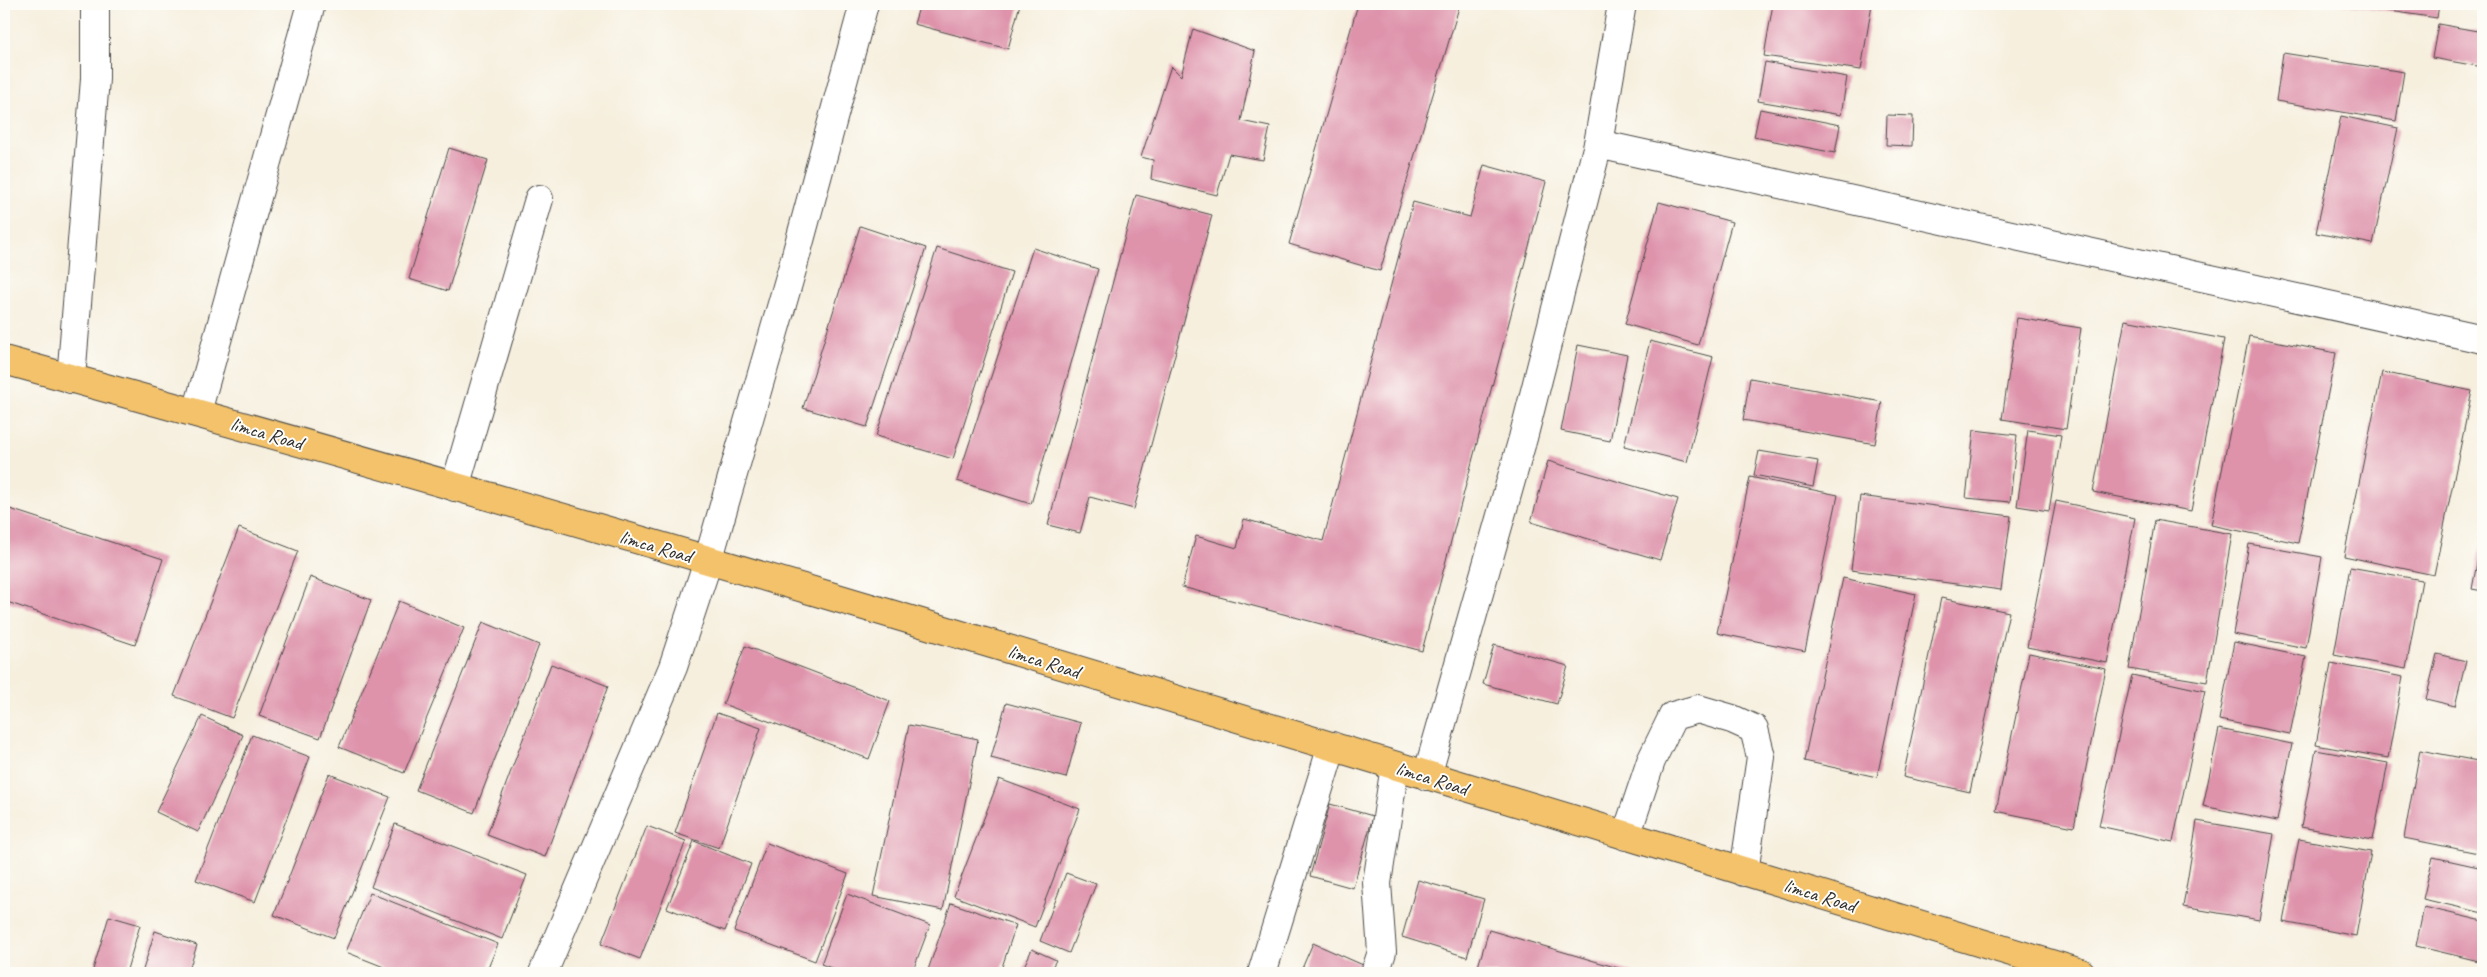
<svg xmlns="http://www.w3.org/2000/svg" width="2487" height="977" viewBox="0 0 2487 977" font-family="Caveat,sans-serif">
<rect width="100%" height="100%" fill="#fdfcf7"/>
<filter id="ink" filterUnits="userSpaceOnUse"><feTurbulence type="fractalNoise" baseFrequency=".02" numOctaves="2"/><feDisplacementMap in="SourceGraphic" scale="10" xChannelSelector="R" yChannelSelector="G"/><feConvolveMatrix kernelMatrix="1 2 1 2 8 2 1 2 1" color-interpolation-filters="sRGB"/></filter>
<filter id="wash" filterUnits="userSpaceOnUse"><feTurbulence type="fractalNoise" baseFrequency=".0096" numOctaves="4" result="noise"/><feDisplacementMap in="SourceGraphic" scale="20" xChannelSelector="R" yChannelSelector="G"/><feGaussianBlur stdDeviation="1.12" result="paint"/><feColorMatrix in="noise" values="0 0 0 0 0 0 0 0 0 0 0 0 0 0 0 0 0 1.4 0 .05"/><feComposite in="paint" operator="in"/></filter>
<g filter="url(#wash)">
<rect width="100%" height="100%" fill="#f6efde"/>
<g id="blocks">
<g fill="#de93ab">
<path d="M920 4H1020L1008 49 914 24Z"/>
<path d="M1358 4H1460L1380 271 1289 244Z"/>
<path d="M1773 4H1872L1861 70 1764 56Z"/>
<path d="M2342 4H2439L2437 18Z"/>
<path d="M2438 24 2483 32V67L2432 58Z"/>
<path d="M1193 29 1255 51 1241 121 1270 127 1263 160 1229 154 1217 195 1151 179 1153 160 1141 157 1171 66 1181 76Z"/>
<path d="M2283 53 2404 72 2396 121 2276 101Z"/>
<path d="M1765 62 1847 77 1841 115 1758 101Z"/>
<path d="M1760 109 1840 125 1835 153 1754 137Z"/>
<path d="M1887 115 1913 116 1912 146 1886 145Z"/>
<path d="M2341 116 2398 128 2373 244 2316 233Z"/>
<path d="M449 148 488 160 448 291 409 279Z"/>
<path d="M1484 165 1546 182 1422 651 1182 587 1196 536 1237 548 1244 519 1323 541 1413 202 1470 217Z"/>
<path d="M1136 195 1212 215 1134 509 1090 497 1080 533 1048 525Z"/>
<path d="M1659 202 1732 222 1698 345 1625 324Z"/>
<path d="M860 226 926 248 867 427 803 408Z"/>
<path d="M937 248 1012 272 953 459 876 436Z"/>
<path d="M1033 248 1098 269 1031 504 957 481Z"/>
<path d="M2017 318 2081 328 2066 429 2002 419Z"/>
<path d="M2125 320 2224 339 2191 511 2093 492Z"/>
<path d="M2249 336 2336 353 2298 543 2211 525Z"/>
<path d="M1650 341 1713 357 1687 462 1624 446Z"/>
<path d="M1578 345 1627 355 1610 441 1561 431Z"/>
<path d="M2382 372 2472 391 2434 575 2344 556Z"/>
<path d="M1750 378 1882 402 1875 444 1743 420Z"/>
<path d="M1974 430 2017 435 2010 502 1966 498Z"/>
<path d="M2028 430 2061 435 2049 511 2017 506Z"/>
<path d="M1759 451 1818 461 1813 487 1754 475Z"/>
<path d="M1548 461 1678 499 1660 560 1531 522Z"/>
<path d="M1750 477 1838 495 1805 651 1717 633Z"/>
<path d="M1860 496 2011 516 2001 590 1851 570Z"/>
<path d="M2056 501 2135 518 2107 663 2027 647Z"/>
<path d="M4 507 163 559 135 645 4 601Z"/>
<path d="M2155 520 2232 534 2207 682 2129 669Z"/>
<path d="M239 528 298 551 232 718 174 696Z"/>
<path d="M2482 537H2483V591L2472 589Z"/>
<path d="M2249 544 2322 557 2306 648 2233 634Z"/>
<path d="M2350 567 2422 580 2406 669 2334 655Z"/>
<path d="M310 577 371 600 320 738 259 716Z"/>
<path d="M1843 578 1916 594 1877 777 1804 761Z"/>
<path d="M1941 598 2009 612 1970 792 1903 777Z"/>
<path d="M399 601 464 628 404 773 339 747Z"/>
<path d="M483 622 539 645 474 813 416 790Z"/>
<path d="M2234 642 2306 657 2290 734 2219 720Z"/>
<path d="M1494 645 1568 666 1557 704 1483 684Z"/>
<path d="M745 646 890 701 869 759 723 704Z"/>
<path d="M2029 653 2106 669 2074 827 1996 811Z"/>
<path d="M2437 654 2466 661 2455 706 2426 699Z"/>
<path d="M2331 663 2403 677 2388 758 2316 745Z"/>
<path d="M551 664 608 686 545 857 487 835Z"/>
<path d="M2132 675 2205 691 2173 842 2099 826Z"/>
<path d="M1006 703 1081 723 1066 778 991 758Z"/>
<path d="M717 713 761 728 719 848 675 833Z"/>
<path d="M202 716 243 735 198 832 156 812Z"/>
<path d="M909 725 978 739 943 910 873 896Z"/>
<path d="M2219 729 2292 744 2277 821 2203 806Z"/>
<path d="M252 735 310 757 255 902 196 880Z"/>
<path d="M2316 750 2388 763 2373 840 2301 827Z"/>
<path d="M2420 750 2483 762V854L2404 838Z"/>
<path d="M329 774 390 797 334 938 274 915Z"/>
<path d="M999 779 1080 809 1035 927 954 896Z"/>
<path d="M1330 804 1373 816 1353 888 1310 876Z"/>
<path d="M2197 821 2274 834 2259 920 2183 907Z"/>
<path d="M395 824 527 875 502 939 371 887Z"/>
<path d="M647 826 686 841 640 959 601 944Z"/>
<path d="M2299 839 2371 852 2356 936 2283 922Z"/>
<path d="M694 841 751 864 725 931 667 908Z"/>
<path d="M767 843 848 874 815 961 734 931Z"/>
<path d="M2433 857 2483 868V913L2423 899Z"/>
<path d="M1066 873 1096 884 1069 953 1040 941Z"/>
<path d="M1418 880 1484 899 1467 957 1402 937Z"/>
<path d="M370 893 498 944 486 973H399L346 952Z"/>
<path d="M847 894 930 925 912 973H844L821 964Z"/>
<path d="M951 903 1016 925 1000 973H927Z"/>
<path d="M2424 907 2483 921V962L2416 946Z"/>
<path d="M109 916 140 925 126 973H92Z"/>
<path d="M1489 930 1635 973H1476Z"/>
<path d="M155 931 197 945 188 973H142Z"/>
<path d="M1313 943 1363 965 1360 973H1300Z"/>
<path d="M1032 949 1056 960 1049 973H1021Z"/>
</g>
</g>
</g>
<g filter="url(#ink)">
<use href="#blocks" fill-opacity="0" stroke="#494846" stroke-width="1"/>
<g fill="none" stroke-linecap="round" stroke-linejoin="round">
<defs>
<g id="minor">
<path d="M1598 144 2483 339"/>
<path d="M71 379 95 79V4"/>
<path d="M197 412 311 4"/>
<path d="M455 487 539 199"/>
<path d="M1427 776 1523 438 1598 144 1622 4"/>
<path d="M1626 836 1651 761 1673 716 1698 709 1732 719 1754 729 1761 757 1744 872"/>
<path d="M543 973 673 667 708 561 793 266 864 4"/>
<path d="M1262 973 1332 746"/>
<path d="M1375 973 1382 952 1377 883 1395 766"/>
</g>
<path id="major" d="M4 360C700 550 1390 765 2081 973"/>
</defs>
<use href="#minor" stroke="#494846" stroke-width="30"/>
<use href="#major" stroke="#494846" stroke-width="30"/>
<use href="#minor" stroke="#fff" stroke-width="28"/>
<use href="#major" stroke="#f3c26a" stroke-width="28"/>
</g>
</g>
<g text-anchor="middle" stroke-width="4" stroke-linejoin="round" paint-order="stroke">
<g font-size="20" fill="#2b2b2b" stroke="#fdfcf7">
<text transform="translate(267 433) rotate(16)" y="7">limca Road</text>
<text transform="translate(656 546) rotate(16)" y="7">limca Road</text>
<text transform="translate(1044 661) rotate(17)" y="7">limca Road</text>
<text transform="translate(1432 778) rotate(17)" y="7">limca Road</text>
<text transform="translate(1820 895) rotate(17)" y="7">limca Road</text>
</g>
</g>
<rect width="2487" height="977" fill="none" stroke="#fdfcf7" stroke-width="20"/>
</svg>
